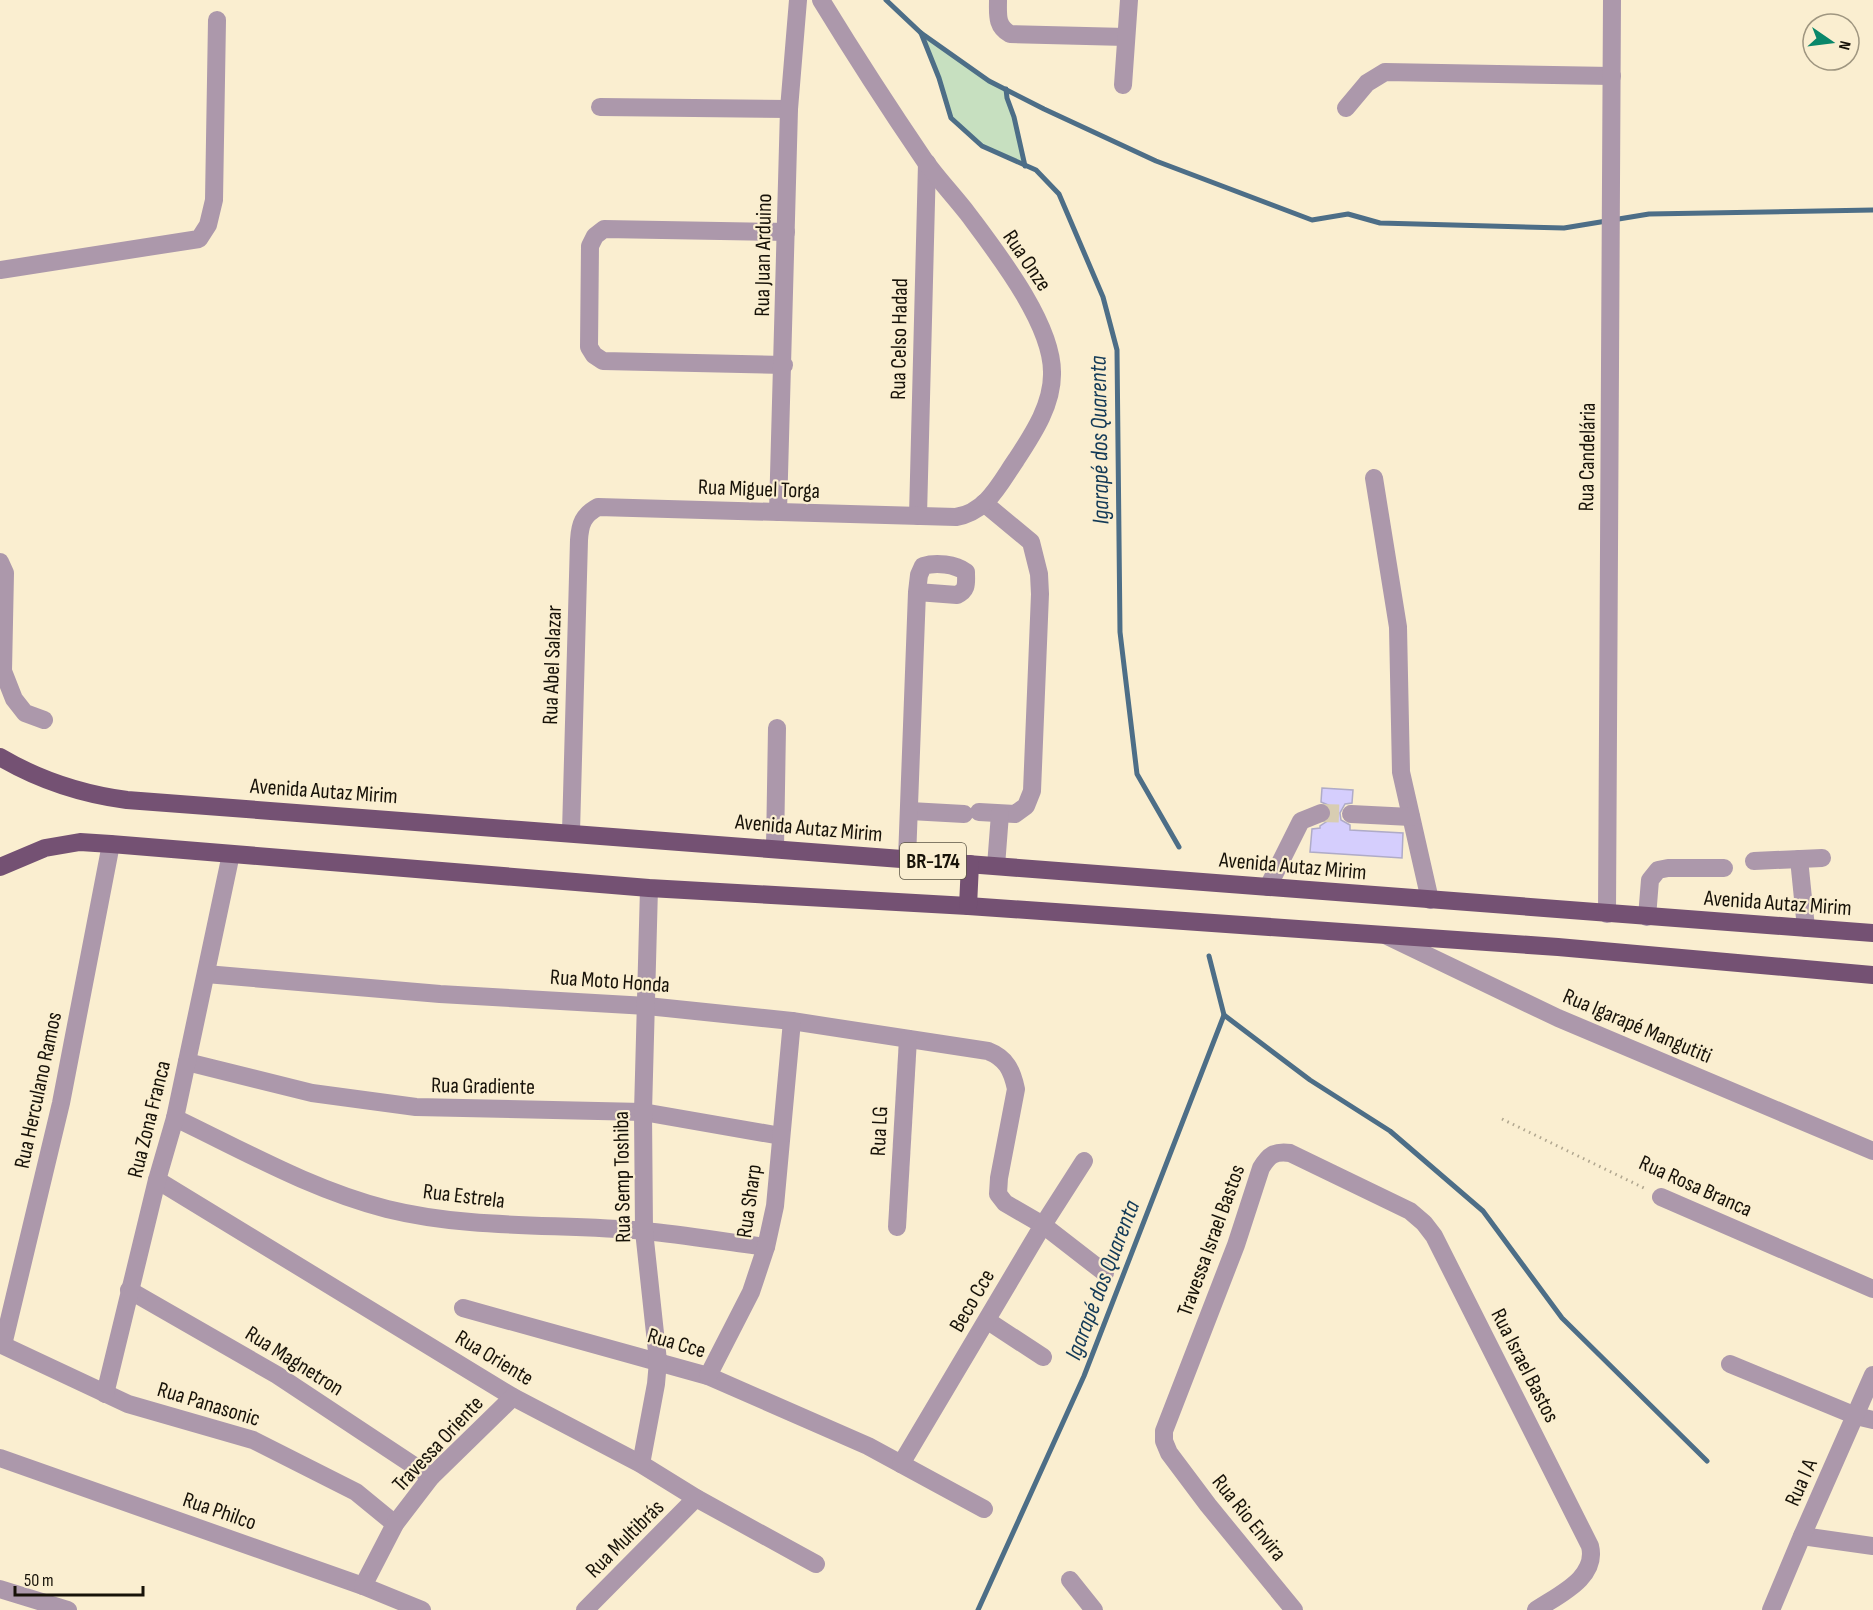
<svg xmlns="http://www.w3.org/2000/svg" width="1873" height="1610" viewBox="0 0 1873 1610" font-family="'Sofia Sans Condensed',sans-serif">
<rect width="100%" height="100%" fill="#faeed0"/>
<path fill="#c7e0c0" d="M921 33 989 81 1006 89 1007 98 1014 117 1025 166 982 146 951 118 939 78Z"/>
<g fill="none" stroke-linecap="round" stroke-linejoin="round">
<g stroke="#4d6e87" stroke-width="5">
<path d="M886 0 921 33 939 78 951 118 982 146 1036 170 1059 194 1103 297 1117 350 1120 632 1137 774 1179 847"/>
<path d="M921 33 989 81 1044 109 1156 161 1312 220 1348 214 1380 223 1564 228 1649 214 1873 210"/>
<path d="M1006 89 1007 98 1014 117 1025 166"/>
<path d="M1224 1015 1310 1080 1390 1131 1483 1211 1562 1318 1707 1461"/>
<path d="M978 1610 1084 1376 1224 1015 1209 956"/>
</g>
</g>
<path fill="#d5cefd" stroke="#afabc7" stroke-width="1.5" d="M1322 788 1353 790 1352 803 1345 804 1340 813 1341 820 1350 825V830L1403 833 1402 858 1310 852 1312 829 1320 828V826L1329 820 1332 815V809L1328 805 1321 802Z"/>
<g fill="none" stroke-linecap="round" stroke-linejoin="round">
<path stroke="#d8cdb2" stroke-width="18" stroke-dasharray="18 9" stroke-linecap="butt" d="M1321 813 1351 814"/>
<path stroke="#b0a68f" stroke-width="3" stroke-dasharray="1.5 4.5" stroke-linecap="butt" d="M1502 1119 1646 1189"/>
<g stroke="#ac98ab" stroke-width="18">
<path d="M998 0C998 15 996 26 1010 34L1126 37"/>
<path d="M1123 85 1129 0"/>
<path d="M600 107 789 109"/>
<path d="M1346 108 1367 83 1385 72 1612 76"/>
<path d="M0 270 199 239 208 225 214 200 217 20"/>
<path d="M784 365 603 361 594 355 589 347 590 246 595 236 604 229 786 232"/>
<path d="M1374 478 1398 627 1401 772 1430 900"/>
<path d="M778 512 789 109 798 0"/>
<path d="M918 516 927 163"/>
<path d="M0 562 5 573 3 671 14 699 25 713 44 720"/>
<path d="M910 811 964 814"/>
<path d="M979 812 1015 814 1026 806 1032 791 1040 594 1039 574 1031 542 984 503"/>
<path d="M1351 814 1411 817"/>
<path d="M571 832 579 540C580 524 583 515 598 507L956 517C987 512 1000 483 1016 460 1033 434 1053 404 1052 372 1052 323 997 253 968 214 954 196 938 179 925 161 889 108 854 54 821 0"/>
<path d="M775 848 777 728"/>
<path d="M907 859 917 592 919 575 923 566C936 562 955 564 966 572 966 583 968 590 957 595L917 592"/>
<path d="M1799 859 1806 928"/>
<path d="M1754 861 1822 858"/>
<path d="M996 866 1000 814"/>
<path d="M1268 887 1301 821 1321 813"/>
<path d="M1607 914 1612 0"/>
<path d="M1647 917 1650 880 1658 870 1668 868H1724"/>
<path d="M1387 936 1558 1018 1873 1151"/>
<path d="M206 974 440 994 647 1006 792 1021 988 1051C1006 1058 1012 1070 1016 1089L999 1178 998 1194 1005 1203 1043 1225 1105 1273"/>
<path d="M187 1062 312 1093 416 1107 643 1112 781 1136"/>
<path d="M175 1118C244 1151 312 1190 387 1209 472 1230 559 1223 645 1231 685 1235 726 1242 766 1247"/>
<path d="M157 1180 513 1397 641 1464 696 1498 816 1564"/>
<path d="M1661 1197 1873 1289"/>
<path d="M897 1227 908 1039"/>
<path d="M129 1290 277 1375 431 1477"/>
<path d="M463 1308 708 1376 868 1446 984 1509"/>
<path d="M988 1321 1043 1357"/>
<path d="M0 1344 128 1404 253 1440 356 1492 395 1524"/>
<path d="M3 1345 61 1103 111 844"/>
<path d="M1730 1364 1856 1416 1873 1420"/>
<path d="M708 1376 751 1292 766 1247 775 1206 792 1021"/>
<path d="M105 1394 157 1180 175 1118 231 854"/>
<path d="M0 1458 363 1586 422 1610"/>
<path d="M641 1464 656 1384 658 1361 644 1231 643 1112 649 888"/>
<path d="M901 1464 1043 1225 1084 1161"/>
<path d="M1802 1536 1873 1546"/>
<path d="M1070 1580 1094 1610"/>
<path d="M363 1586 395 1524 431 1477 513 1397"/>
<path d="M0 1589 68 1610"/>
<path d="M585 1610 696 1498"/>
<path d="M1294 1610 1208 1505 1169 1453 1164 1441V1431L1236 1245 1261 1168C1269 1155 1274 1151 1290 1153L1410 1211 1424 1223 1434 1236 1590 1546C1598 1578 1558 1595 1536 1610"/>
<path d="M1771 1610 1802 1536 1873 1375"/>
</g>
<g stroke="#745173" stroke-width="18">
<path d="M0 757C39 780 82 794 127 800 709 842 1291 891 1873 933"/>
<path d="M0 867 45 848 80 842 111 844 649 888 968 906 1558 947 1873 975"/>
<path d="M968 906 970 864"/>
</g>
</g>
<g text-anchor="middle" stroke-width="4.5" stroke-linejoin="round" paint-order="stroke">
<rect fill="#faeed0" stroke="#5b5444" stroke-width="1.5" x="900" y="843" width="66" height="36" rx="4.5"/>
<g font-size="21" font-weight="bold" fill="#171208">
<text x="933" y="868">BR-174</text>
</g>
<g font-size="22" fill="#171208" stroke="#faeed0">
<text transform="translate(762 255) rotate(-89)" y="8">Rua Juan Arduino</text>
<text transform="translate(1028 260) rotate(56)" y="8">Rua Onze</text>
<text transform="translate(898 339) rotate(-89)" y="8">Rua Celso Hadad</text>
<text transform="translate(1586 457) rotate(-89)" y="8">Rua Candelária</text>
<text transform="translate(759 488) rotate(2)" y="8">Rua Miguel Torga</text>
<text transform="translate(551 665) rotate(-88)" y="8">Rua Abel Salazar</text>
<text transform="translate(324 790) rotate(4)" y="8">Avenida Autaz Mirim</text>
<text transform="translate(809 827) rotate(5)" y="8">Avenida Autaz Mirim</text>
<text transform="translate(1293 865) rotate(5)" y="8">Avenida Autaz Mirim</text>
<text transform="translate(1778 902) rotate(4)" y="8">Avenida Autaz Mirim</text>
<text transform="translate(610 980) rotate(4)" y="8">Rua Moto Honda</text>
<text transform="translate(1638 1025) rotate(23)" y="8">Rua Igarapé Mangutiti</text>
<text transform="translate(483 1085) rotate(1)" y="8">Rua Gradiente</text>
<text transform="translate(37 1090) rotate(-78)" y="8">Rua Herculano Ramos</text>
<text transform="translate(148 1119) rotate(-76)" y="8">Rua Zona Franca</text>
<text transform="translate(878 1131) rotate(-87)" y="8">Rua LG</text>
<text transform="translate(621 1177) rotate(-91)" y="8">Rua Semp Toshiba</text>
<text transform="translate(1696 1185) rotate(24)" y="8">Rua Rosa Branca</text>
<text transform="translate(464 1195) rotate(7)" y="8">Rua Estrela</text>
<text transform="translate(748 1201) rotate(-82)" y="8">Rua Sharp</text>
<text transform="translate(1210 1240) rotate(-70)" y="8">Travessa Israel Bastos</text>
<text transform="translate(971 1300) rotate(-60)" y="8">Beco Cce</text>
<text transform="translate(677 1342) rotate(16)" y="8">Rua Cce</text>
<text transform="translate(495 1357) rotate(31)" y="8">Rua Oriente</text>
<text transform="translate(295 1360) rotate(32)" y="8">Rua Magnetron</text>
<text transform="translate(1526 1365) rotate(63)" y="8">Rua Israel Bastos</text>
<text transform="translate(209 1403) rotate(17)" y="8">Rua Panasonic</text>
<text transform="translate(437 1443) rotate(-47)" y="8">Travessa Oriente</text>
<text transform="translate(1800 1482) rotate(-66)" y="8">Rua I A</text>
<text transform="translate(220 1510) rotate(19)" y="8">Rua Philco</text>
<text transform="translate(1250 1517) rotate(51)" y="8">Rua Rio Envira</text>
<text transform="translate(624 1538) rotate(-45)" y="8">Rua Multibrás</text>
</g>
<g font-size="24" font-style="italic" fill="#133a57" stroke="#faeed0">
<text transform="translate(1099 440) rotate(-91)" y="8">Igarapé dos Quarenta</text>
<text transform="translate(1102 1280) rotate(-69)" y="8">Igarapé dos Quarenta</text>
</g>
</g>
<g transform="translate(1831 42) rotate(104)"><circle r="28" fill="#faeed0" stroke="#9f9680" stroke-width="1.5"/>
<path d="M0-4.5L10 22L0 15L-10 22Z" fill="#0a876a"/>
<text y="-9" font-size="16" font-weight="bold" text-anchor="middle" fill="#171208">N</text>
</g>
<path d="M15 1586v9h128v-9" fill="none" stroke="#171208" stroke-width="3"/>
<text x="24" y="1586" font-size="18" fill="#171208" stroke="#faeed0" stroke-width="4.5" paint-order="stroke">50 m</text>
</svg>
